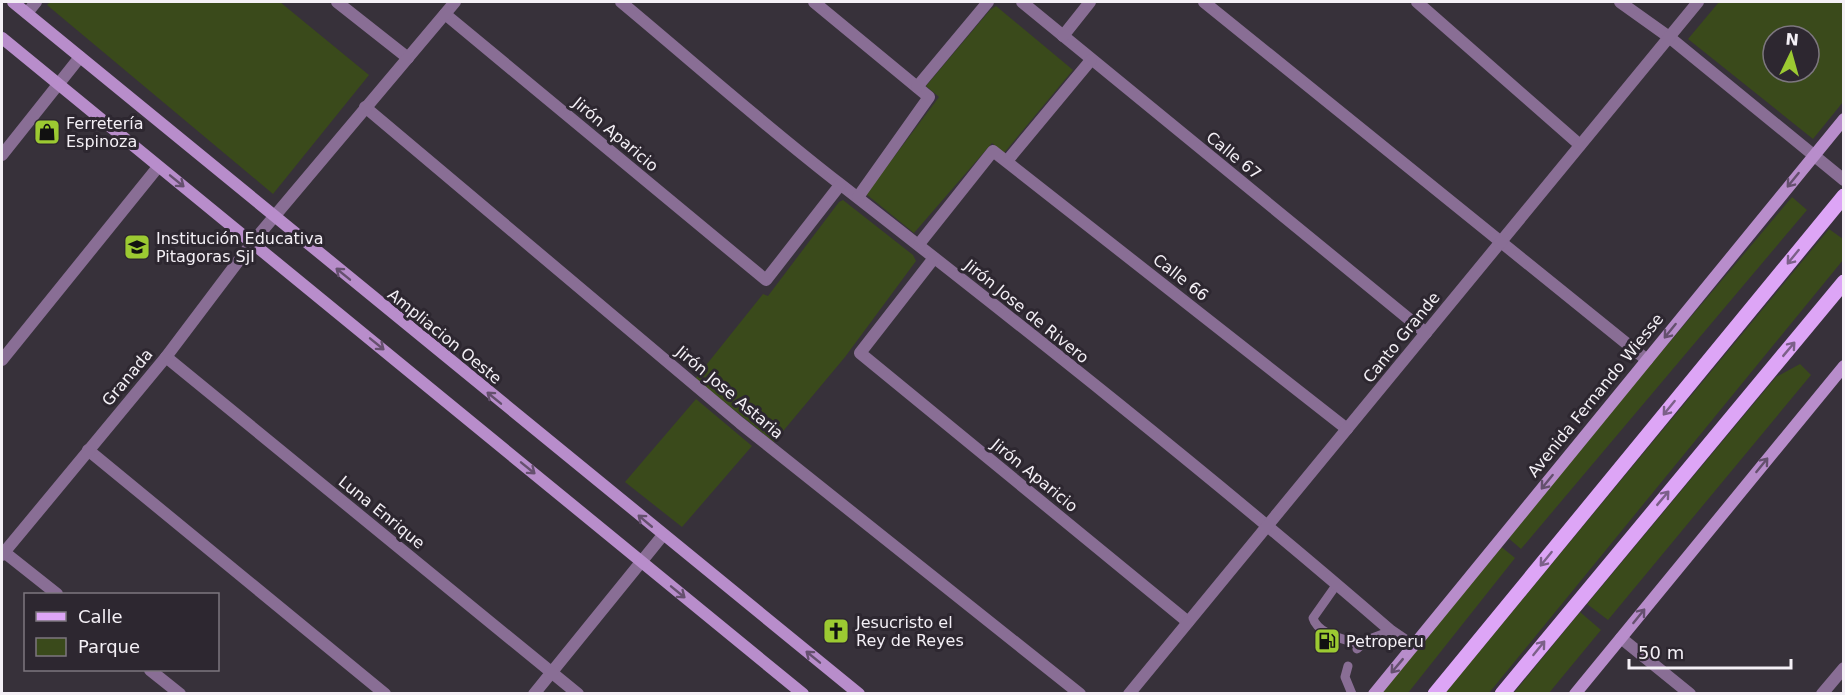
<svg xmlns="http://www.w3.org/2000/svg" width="1845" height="695" viewBox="0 0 1845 695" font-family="'DejaVu Sans',sans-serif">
<rect width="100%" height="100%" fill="#37313a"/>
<g fill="#3a4a1b" fill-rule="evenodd">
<path d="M50 2H280L369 75 273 194 47 5Z"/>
<path d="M1719 2H1843V102L1813 139 1688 39ZM1773 36H1809V72H1773Z"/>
<path d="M996 6 1073 70 1004 153 992 143 914 233 866 194 939 97 926 86 990 10Z"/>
<path d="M1792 197 1807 210 1521 549 1506 536Z"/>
<path d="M843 200 913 255 916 261 845 357 774 442 695 379 763 294 768 296 839 202Z"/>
<path d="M1829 229 1843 239V260L1489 693 1444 694Z"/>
<path d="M1800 364 1811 375 1608 620 1587 604 1776 377Z"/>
<path d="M696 399 752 446 682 527 625 482Z"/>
<path d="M1499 545 1515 558 1408 693 1381 694Z"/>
<path d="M1580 612 1601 630 1549 693 1513 694Z"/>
</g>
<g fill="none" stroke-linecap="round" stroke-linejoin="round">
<g stroke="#896e95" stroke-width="9">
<path d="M1337 584 1313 618C1318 635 1346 639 1360 645"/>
<path d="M1357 649 1367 640 1391 631"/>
<path d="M1348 666 1345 677 1352 694"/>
</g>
<g stroke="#896e95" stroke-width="12">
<path d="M337 2 408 58"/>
<path d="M621 2C693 62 765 126 840 184 1026 329 1212 476 1391 631L1413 646"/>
<path d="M814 2 929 97 858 197"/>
<path d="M1022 2 1426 333"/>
<path d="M1204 2 1647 360"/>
<path d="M1417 2 1580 145"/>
<path d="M1620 2 1669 37 1844 180"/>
<path d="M27 13 36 2"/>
<path d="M445 14 766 280 840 185"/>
<path d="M1063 36 1090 2"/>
<path d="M917 87 988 2"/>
<path d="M365 107 740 423 1080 694"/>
<path d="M2 155 80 57"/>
<path d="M1007 161 1091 60"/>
<path d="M919 244 993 151 1347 429"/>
<path d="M934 258 860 353 1188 622"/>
<path d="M166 357 578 694"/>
<path d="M2 360 158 167"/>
<path d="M88 450 385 694"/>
<path d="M4 552 57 594"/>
<path d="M2 555 166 357 252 243 455 2"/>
<path d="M1621 638 1690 694"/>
<path d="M150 670 180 694"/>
<path d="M534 694 663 535"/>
<path d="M1129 694 1698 2"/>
<path d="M1822 694 1844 668"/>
</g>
<g stroke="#b88dcb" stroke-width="12">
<path d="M13 2 859 694"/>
<path d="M2 38 803 694"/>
<path d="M1374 694 1844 119"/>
<path d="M1575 694 1844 366"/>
</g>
<g stroke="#dda5f6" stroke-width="15">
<path d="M1435 694 1844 196"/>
<path d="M1502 694 1844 282"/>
</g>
</g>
<defs><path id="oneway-shaft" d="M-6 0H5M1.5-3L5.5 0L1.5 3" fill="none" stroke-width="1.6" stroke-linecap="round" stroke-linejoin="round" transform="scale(1.5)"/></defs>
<g stroke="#65506e">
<use href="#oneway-shaft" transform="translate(1793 180) rotate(129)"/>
<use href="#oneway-shaft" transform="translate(177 181) rotate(39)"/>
<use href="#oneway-shaft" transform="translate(343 274) rotate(-141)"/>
<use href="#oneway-shaft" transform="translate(1670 331) rotate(129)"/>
<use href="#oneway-shaft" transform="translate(377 344) rotate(39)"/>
<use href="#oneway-shaft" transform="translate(494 398) rotate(-141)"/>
<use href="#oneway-shaft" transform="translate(1762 465) rotate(-51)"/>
<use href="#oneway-shaft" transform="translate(528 468) rotate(39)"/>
<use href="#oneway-shaft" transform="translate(1547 482) rotate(129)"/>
<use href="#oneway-shaft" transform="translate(645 521) rotate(-140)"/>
<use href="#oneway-shaft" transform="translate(678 592) rotate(39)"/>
<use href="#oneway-shaft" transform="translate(1639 616) rotate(-51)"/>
<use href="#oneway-shaft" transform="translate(813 657) rotate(-141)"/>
<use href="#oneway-shaft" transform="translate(1397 666) rotate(130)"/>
</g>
<g stroke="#7c6089">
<use href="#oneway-shaft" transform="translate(1793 257) rotate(129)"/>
<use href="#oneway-shaft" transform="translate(1789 349) rotate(-50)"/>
<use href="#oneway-shaft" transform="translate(1669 408) rotate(129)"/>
<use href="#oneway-shaft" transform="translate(1663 498) rotate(-50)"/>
<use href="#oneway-shaft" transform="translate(1546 559) rotate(129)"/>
<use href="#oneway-shaft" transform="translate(1539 648) rotate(-51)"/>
</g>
<defs>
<symbol id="shop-square" viewBox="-11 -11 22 22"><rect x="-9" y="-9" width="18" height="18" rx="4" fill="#9cca32" stroke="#2d2730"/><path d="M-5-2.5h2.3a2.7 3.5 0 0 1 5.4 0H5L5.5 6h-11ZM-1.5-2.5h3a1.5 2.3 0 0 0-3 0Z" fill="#111"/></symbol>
<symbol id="school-square" viewBox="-11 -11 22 22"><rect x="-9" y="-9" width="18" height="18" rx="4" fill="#9cca32" stroke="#2d2730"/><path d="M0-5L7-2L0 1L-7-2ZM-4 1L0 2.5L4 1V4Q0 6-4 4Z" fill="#111"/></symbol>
<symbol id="church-square" viewBox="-11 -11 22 22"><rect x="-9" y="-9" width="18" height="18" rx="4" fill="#9cca32" stroke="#2d2730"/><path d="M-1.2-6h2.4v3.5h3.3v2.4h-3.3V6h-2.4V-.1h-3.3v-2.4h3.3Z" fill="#111"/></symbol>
<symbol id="fuel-square" viewBox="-11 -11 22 22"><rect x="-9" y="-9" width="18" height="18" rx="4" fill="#9cca32" stroke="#2d2730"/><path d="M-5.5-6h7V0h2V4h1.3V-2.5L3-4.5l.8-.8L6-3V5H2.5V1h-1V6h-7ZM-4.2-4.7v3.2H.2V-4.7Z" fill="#111"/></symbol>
</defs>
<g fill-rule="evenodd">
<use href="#shop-square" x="32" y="117" width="30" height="30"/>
<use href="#school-square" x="122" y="232" width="30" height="30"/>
<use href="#church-square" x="821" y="616" width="30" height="30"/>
<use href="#fuel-square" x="1312" y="626" width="30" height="30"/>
</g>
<g text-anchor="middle" stroke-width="6" stroke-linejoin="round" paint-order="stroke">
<g font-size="16" fill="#f4f0f6" stroke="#2d2730" text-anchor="start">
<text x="66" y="129">Ferretería<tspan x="66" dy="18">Espinoza</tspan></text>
<text x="156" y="244">Institución Educativa<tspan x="156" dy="18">Pitagoras Sjl</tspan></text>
<text x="856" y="628">Jesucristo el<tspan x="856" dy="18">Rey de Reyes</tspan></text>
<text x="1346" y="647">Petroperu</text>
</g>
<g font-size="16" fill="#f4f0f6" stroke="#2d2730">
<text transform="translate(616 134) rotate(40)" y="6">Jirón Aparicio</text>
<text transform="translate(1234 155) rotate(39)" y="6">Calle 67</text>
<text transform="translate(1181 277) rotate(38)" y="6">Calle 66</text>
<text transform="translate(1027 311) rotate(39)" y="6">Jirón Jose de Rivero</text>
<text transform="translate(445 336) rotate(39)" y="6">Ampliacion Oeste</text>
<text transform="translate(1401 337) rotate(-51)" y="6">Canto Grande</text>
<text transform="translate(127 377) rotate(-50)" y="6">Granada</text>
<text transform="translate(730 392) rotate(40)" y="6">Jirón Jose Astaria</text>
<text transform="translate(1595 395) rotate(-51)" y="6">Avenida Fernando Wiesse</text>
<text transform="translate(1035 475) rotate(39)" y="6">Jirón Aparicio</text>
<text transform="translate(382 512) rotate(39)" y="6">Luna Enrique</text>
</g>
</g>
<rect width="1845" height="695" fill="none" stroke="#f4f0f6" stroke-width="6"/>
<rect x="24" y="593" width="195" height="78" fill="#2d2730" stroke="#7d777f" stroke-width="1.5"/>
<rect x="36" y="612" width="30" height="9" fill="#dda5f6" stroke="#7d777f" stroke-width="1.5"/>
<text x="78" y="623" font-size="18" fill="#f4f0f6">Calle</text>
<rect x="36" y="638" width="30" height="18" fill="#3a4a1b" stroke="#7d777f" stroke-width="1.5"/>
<text x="78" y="653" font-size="18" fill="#f4f0f6">Parque</text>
<g transform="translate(1791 54) rotate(5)"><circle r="28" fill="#2d2730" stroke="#7d777f" stroke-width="1.5"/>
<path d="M0-4.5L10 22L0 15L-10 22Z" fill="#9cca32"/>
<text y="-9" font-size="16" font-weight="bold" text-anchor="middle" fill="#f4f0f6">N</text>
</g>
<path d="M1629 659v9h162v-9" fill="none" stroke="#f4f0f6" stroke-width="3"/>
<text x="1638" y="659" font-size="18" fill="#f4f0f6" stroke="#2d2730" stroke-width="4.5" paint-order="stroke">50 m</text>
</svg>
